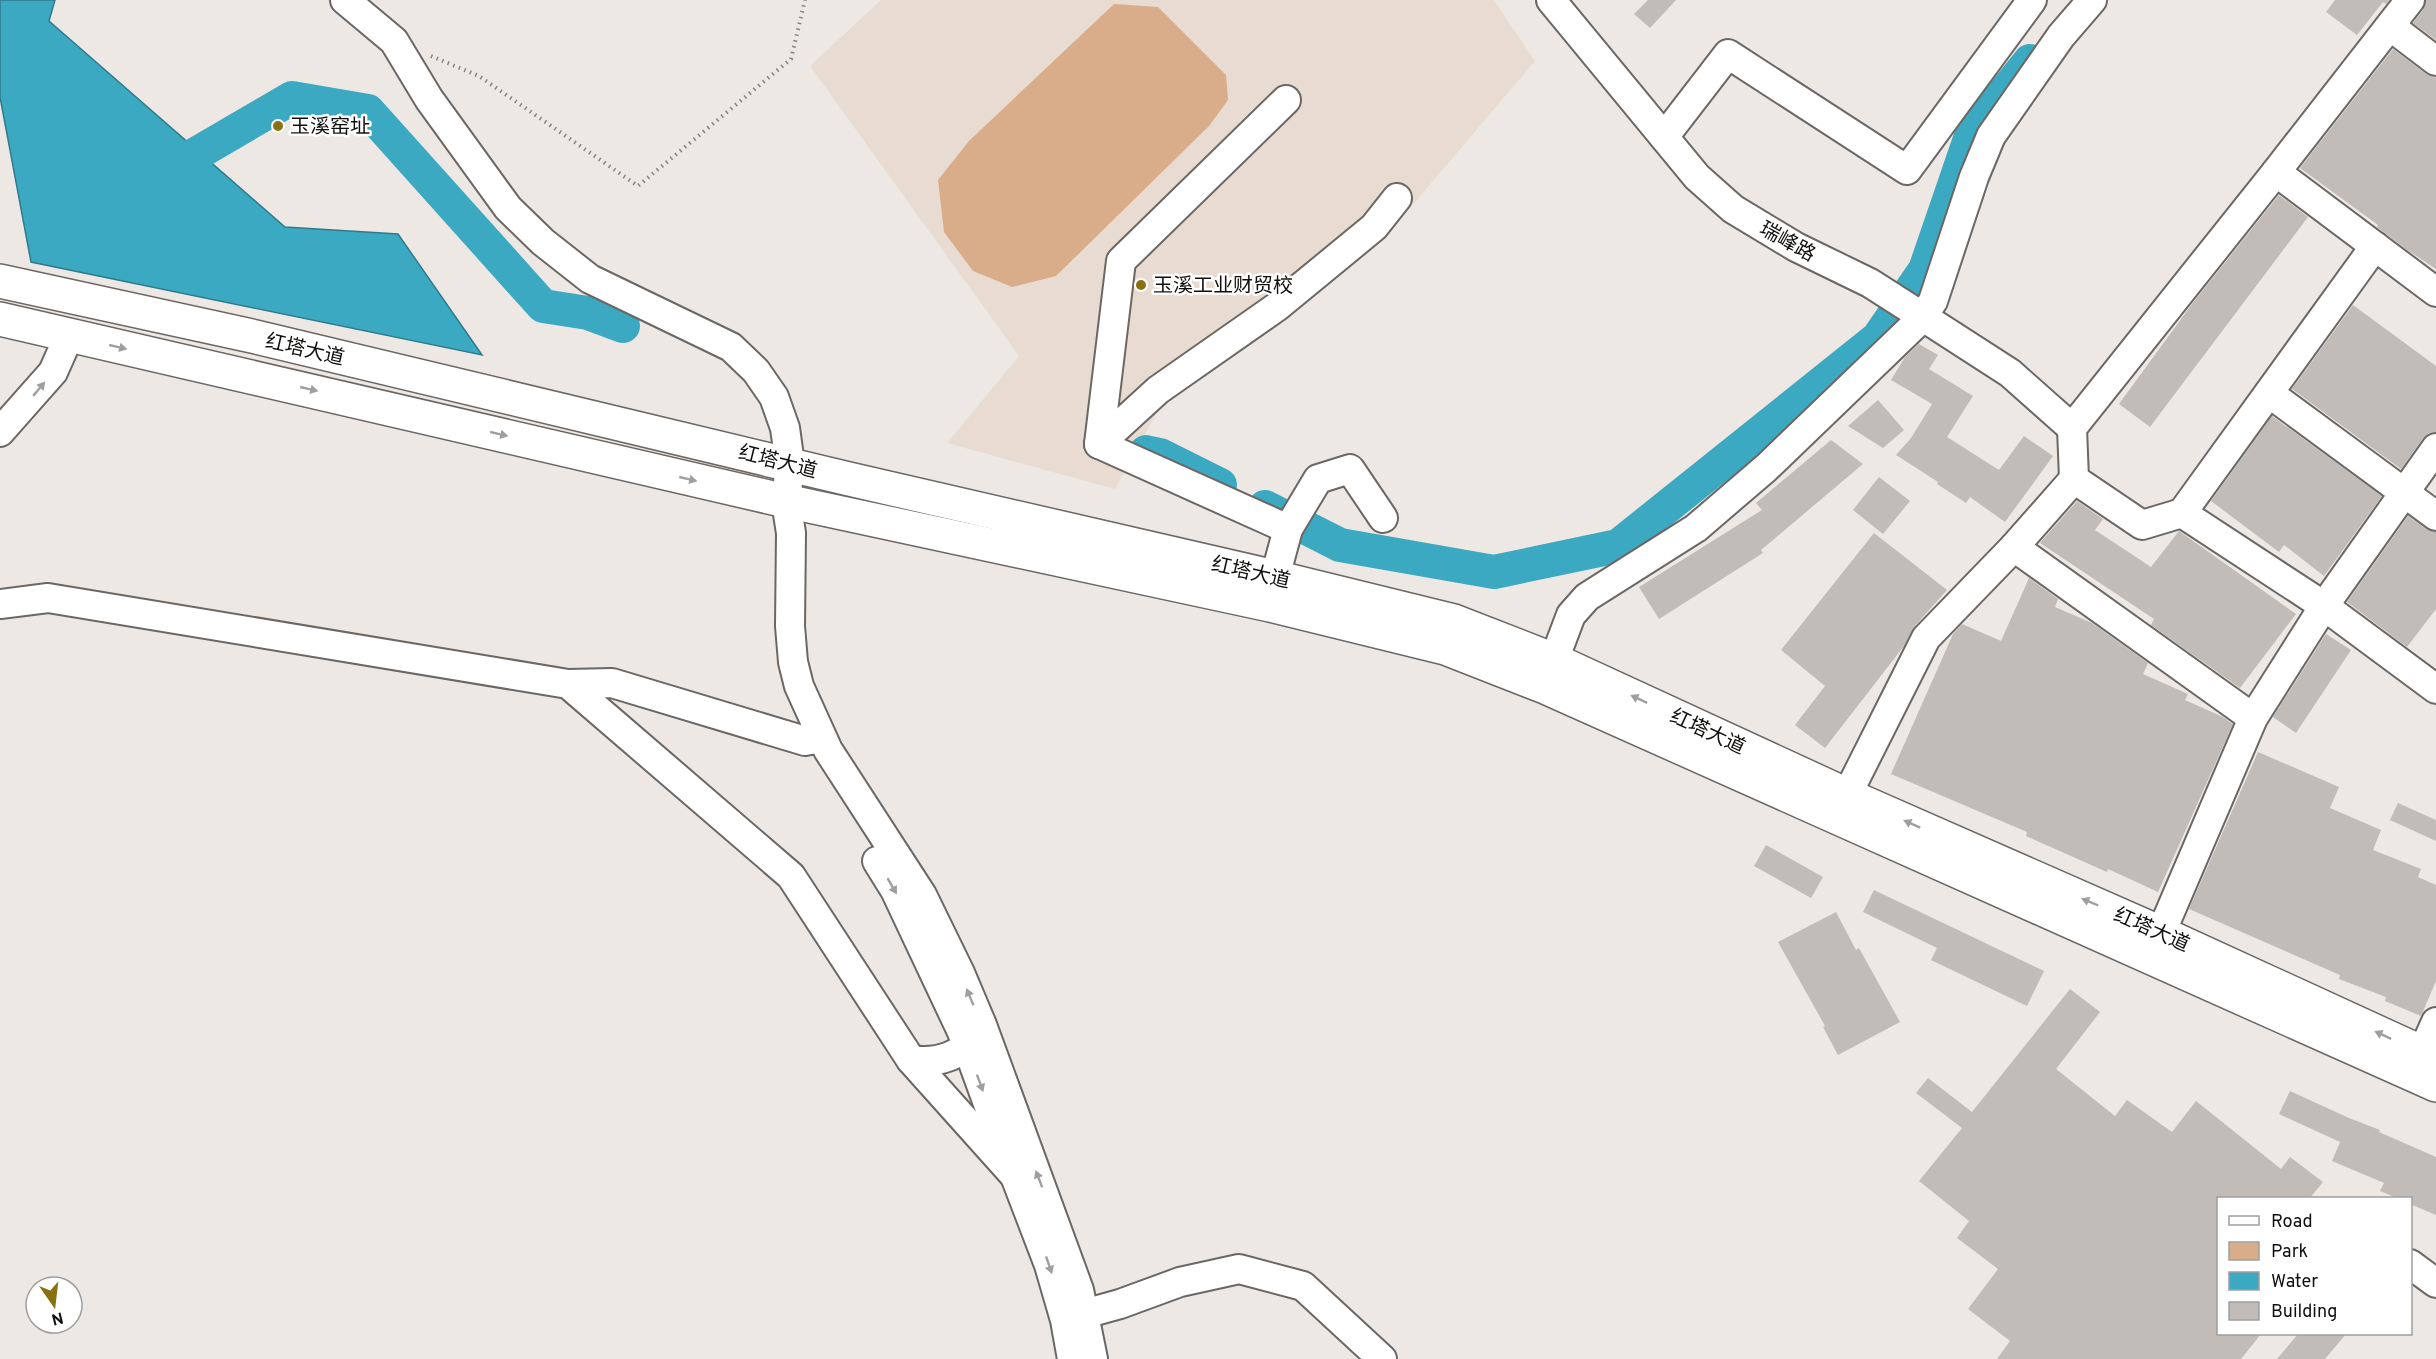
<svg xmlns="http://www.w3.org/2000/svg" width="2436" height="1359" viewBox="0 0 2436 1359" font-family="Overpass,'Noto Sans SC',sans-serif">
<rect width="100%" height="100%" fill="#eee8e4"/>
<path fill="#e8dbd2" d="M881 0H1494L1535 61 1405 214 1161 405 1115 489 947 443 1019 356 810 66Z"/>
<path fill="#d9ac8a" d="M1114 4 1158 7 1226 75 1228 100 1209 126 1056 276 1012 287 973 271 944 232 938 180 969 141Z"/>
<path fill="#3ca9c2" stroke="#2f7b8c" stroke-width="1.5" d="M0 0H55L49 21 285 227 398 234 482 355 31 262 0 97Z"/>
<g fill="none" stroke-linecap="round" stroke-linejoin="round">
<g stroke="#3ca9c2" stroke-width="34">
<path d="M172 168 292 98 368 111 543 306 588 313 623 326"/>
<path d="M1146 452 1160 455 1220 485"/>
<path d="M1265 507 1340 545 1494 572 1618 546 1878 338 1925 270 1972 133 2030 61"/>
</g>
</g>
<g fill="#c1bcb7">
<path d="M1648 0H1676L1650 28 1634 14Z"/>
<path d="M2335 0H2389L2386 4 2383 2 2357 35 2326 12Z"/>
<path d="M2426 0H2436V40L2413 23 2423 10Z"/>
<path d="M2393 49 2426 74 2436 78V269L2406 249 2377 227 2378 225 2300 168Z"/>
<path d="M2279 195 2308 217 2150 427 2119 404 2192 304Z"/>
<path d="M2353 305 2436 366V432L2429 433 2423 438 2401 469 2292 389Z"/>
<path d="M1919 344 1938 355 1929 369 1973 396 1947 437 1999 470 2024 436 2053 456 2005 522 1970 497 1966 503 1937 484 1938 482 1896 455 1911 438 1932 404 1891 380 1905 357Z"/>
<path d="M1878 400 1904 430 1883 448 1848 426Z"/>
<path d="M2272 416 2382 496 2324 576 2284 545 2279 552 2211 501Z"/>
<path d="M1831 440 1863 464 1761 550 1763 553 1659 619 1639 587 1762 510 1756 503Z"/>
<path d="M1879 477 1910 501 1883 534 1853 510Z"/>
<path d="M2077 501 2103 519 2095 530 2151 567 2179 531 2296 614 2240 688 2151 625 2154 619 2040 543Z"/>
<path d="M2408 516 2426 529 2436 532V609L2407 647 2347 602Z"/>
<path d="M1874 533 1947 590 1914 627 1904 646 1825 748 1795 725 1825 686 1781 650Z"/>
<path d="M2029 578 2058 599 2055 607 2092 623 2148 663 2143 674 2188 694 2185 700 2223 717 2233 724 2158 892 2108 869 2107 872 2026 836 2027 832 1891 774 1953 634 1962 624 2001 641Z"/>
<path d="M2326 634 2351 650 2296 733 2273 717Z"/>
<path d="M2258 752 2339 787 2330 808 2381 830 2373 850 2421 869 2418 877 2436 885V981L2421 1016 2385 1001 2386 997 2339 979 2340 975 2189 909Z"/>
<path d="M2398 803 2436 820V841L2390 820Z"/>
<path d="M1766 845 1823 877 1811 898 1754 866Z"/>
<path d="M1874 890 2044 971 2027 1006 1931 960 1937 948 1863 912Z"/>
<path d="M1836 912 1856 950 1859 948 1900 1022 1838 1055 1823 1027 1825 1026 1778 942Z"/>
<path d="M2070 989 2100 1012 2056 1069 2115 1116 2127 1100 2172 1132 2196 1101 2281 1169 2290 1157 2323 1182 2310 1198H2218V1334H2261L2241 1359H1997L2010 1341 1968 1309 1998 1269 1957 1238 1969 1221 1919 1181 1962 1128 1916 1093 1928 1078 1972 1112Z"/>
<path d="M2290 1091 2349 1118 2380 1130 2379 1132 2436 1157V1215L2410 1204V1198H2397L2380 1191 2384 1183 2332 1161 2340 1142 2279 1114Z"/>
<path d="M2298 1334H2346L2325 1359H2277Z"/>
</g>
<g fill="none" stroke-linecap="round" stroke-linejoin="round">
<defs>
<g id="minor">
<path d="M345 0 394 41 429 99 508 208 543 242 590 279 731 347 756 371 774 397 785 428 790 464 786 501 791 533 790 626 793 662 799 686 828 750 922 895 960 973 982 1025 1079 1290 1093 1359"/>
<path d="M1551 0 1697 177 1733 209 1796 247 1870 283 1917 313 2010 373 2072 428"/>
<path d="M2410 0 2276 172 2072 428 2074 479 2142 525 2182 513 2324 606 2436 689"/>
<path d="M2390 26 2436 61"/>
<path d="M1664 137 1728 54 1907 170 2032 0"/>
<path d="M2276 172 2436 292"/>
<path d="M2269 393 2436 516"/>
<path d="M0 432 53 372 69 336"/>
<path d="M1099 444 1121 261 1286 100"/>
<path d="M2182 513 2375 246"/>
<path d="M1288 529 1099 444 1158 390 1278 306 1374 227 1397 198"/>
<path d="M2014 547 2253 718"/>
<path d="M1275 577 1288 529 1318 479 1350 469 1383 518"/>
<path d="M0 604 48 598 568 684 791 876 911 1060 1014 1175"/>
<path d="M1554 660 1571 615 1587 597 1696 528 1766 468 1922 318 1933 301 1974 177 1991 136 2061 36 2092 0"/>
<path d="M568 684 612 683 805 741 822 738"/>
<path d="M1847 795 1926 638 2014 547 2074 479"/>
<path d="M877 861 895 890 962 1032 1000 1137 1049 1265 1065 1320 1072 1359"/>
<path d="M2161 933 2253 718 2324 606 2436 448"/>
<path d="M2422 1053 2436 1022"/>
<path d="M911 1060C937 1064 965 1056 978 1031"/>
<path d="M2410 1264 2436 1283"/>
<path d="M1066 1319 1120 1304 1180 1282 1239 1269 1303 1286 1382 1359"/>
</g>
<g id="major">
<path d="M0 281 256 337 849 479 1275 577 1454 621 1554 660 1847 795 2161 933 2436 1059"/>
<path d="M0 319 786 501 1270 605 1445 648 1545 687 2436 1085"/>
</g>
</defs>
<use href="#minor" stroke="#6c6763" stroke-width="32"/>
<use href="#major" stroke="#6c6763" stroke-width="36"/>
<path stroke="#888481" stroke-width="4" stroke-dasharray="1.5 4.5" stroke-linecap="butt" d="M431 56 479 76 638 186 791 59 805 0"/>
<use href="#minor" stroke="#fff" stroke-width="28"/>
<use href="#major" stroke="#fff" stroke-width="33"/>
</g>
<defs><path id="oneway-solid" d="M-6-.8H1V-3.2L6.5 0L1 3.2V.8H-6Z" transform="scale(1.5)"/></defs>
<g fill="#a09f9e">
<use href="#oneway-solid" transform="translate(118 347) rotate(13)"/>
<use href="#oneway-solid" transform="translate(39 389) rotate(-50)"/>
<use href="#oneway-solid" transform="translate(309 389) rotate(13)"/>
<use href="#oneway-solid" transform="translate(499 434) rotate(13)"/>
<use href="#oneway-solid" transform="translate(688 479) rotate(13)"/>
<use href="#oneway-solid" transform="translate(1639 699) rotate(-155)"/>
<use href="#oneway-solid" transform="translate(1912 824) rotate(-156)"/>
<use href="#oneway-solid" transform="translate(892 886) rotate(60)"/>
<use href="#oneway-solid" transform="translate(2090 902) rotate(-157)"/>
<use href="#oneway-solid" transform="translate(970 997) rotate(-113)"/>
<use href="#oneway-solid" transform="translate(2383 1035) rotate(-155)"/>
<use href="#oneway-solid" transform="translate(980 1083) rotate(70)"/>
<use href="#oneway-solid" transform="translate(1039 1179) rotate(-111)"/>
<use href="#oneway-solid" transform="translate(1049 1265) rotate(71)"/>
</g>
<g fill="#897011" stroke="#fff" stroke-width="2">
<circle cx="278" cy="126" r="6"/>
<circle cx="1141" cy="285" r="6"/>
</g>
<g text-anchor="middle" stroke-width="5" stroke-linejoin="round" paint-order="stroke">
<g font-size="20" fill="#110f0d" stroke="#fff" text-anchor="start">
<text x="290" y="133">玉溪窑址</text>
<text x="1153" y="292">玉溪工业财贸校</text>
</g>
<g font-size="20" fill="#110f0d" stroke="#fff">
<text transform="translate(1788 241) rotate(29)" y="7">瑞峰路</text>
<text transform="translate(305 349) rotate(13)" y="7">红塔大道</text>
<text transform="translate(778 461) rotate(14)" y="7">红塔大道</text>
<text transform="translate(1251 572) rotate(13)" y="7">红塔大道</text>
<text transform="translate(1708 731) rotate(25)" y="7">红塔大道</text>
<text transform="translate(2152 929) rotate(24)" y="7">红塔大道</text>
</g>
</g>
<rect x="2217" y="1197" width="195" height="138" fill="#ffffff" stroke="#a09f9e" stroke-width="1.5"/>
<rect x="2229" y="1216" width="30" height="9" fill="#ffffff" stroke="#a09f9e" stroke-width="1.5"/>
<text x="2271" y="1227" font-size="18" fill="#110f0d">Road</text>
<rect x="2229" y="1242" width="30" height="18" fill="#d9ac8a" stroke="#a09f9e" stroke-width="1.5"/>
<text x="2271" y="1257" font-size="18" fill="#110f0d">Park</text>
<rect x="2229" y="1272" width="30" height="18" fill="#3ca9c2" stroke="#a09f9e" stroke-width="1.5"/>
<text x="2271" y="1287" font-size="18" fill="#110f0d">Water</text>
<rect x="2229" y="1302" width="30" height="18" fill="#c1bcb7" stroke="#a09f9e" stroke-width="1.5"/>
<text x="2271" y="1317" font-size="18" fill="#110f0d">Building</text>
<g transform="translate(54 1305) rotate(166)"><circle r="28" fill="#ffffff" stroke="#a09f9e" stroke-width="1.5"/>
<path d="M0-4.5L10 22L0 15L-10 22Z" fill="#897011"/>
<text y="-9" font-size="16" font-weight="bold" text-anchor="middle" fill="#110f0d">N</text>
</g>
</svg>
